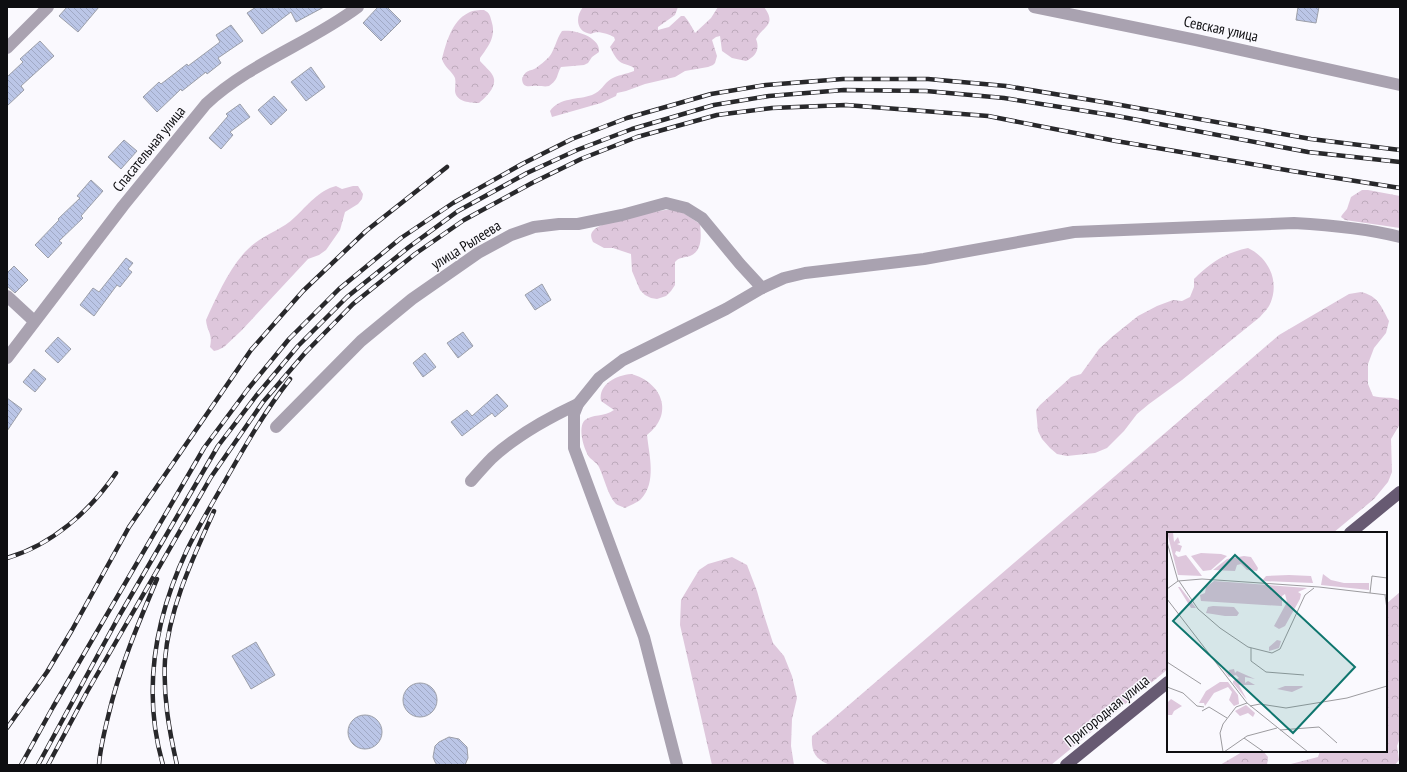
<svg xmlns="http://www.w3.org/2000/svg" width="1407" height="772" viewBox="0 0 1407 772" font-family="'PT Sans Narrow',sans-serif">
<defs>
<pattern id="forest-crowns" width="20" height="18" patternUnits="userSpaceOnUse"><rect width="20" height="18" fill="#dec7dc"/><path d="M2 6a3 3 0 1 1 6 0M12 15a3 3 0 1 1 6 0" fill="none" stroke="#bdaabc"/></pattern>
<pattern id="building-back-hatch" width="6" height="6" patternUnits="userSpaceOnUse"><rect width="6" height="6" fill="#bbc6e7"/><path d="M-1 5l2 2M0 0l6 6M5-1l2 2" fill="none" stroke="#a0a9c5"/></pattern>
</defs>
<rect width="100%" height="100%" fill="#faf9fe"/>
<g fill="url(#forest-crowns)">
<path d="M583 7H678L675 15 658 27V30L669 27 681 16H684C686 17 694 30 695 33L711 18 718 7H764C777 25 764 25 756 39 760 49 756 56 746 61L732 58 722 51 720 36 716 37 712 40 717 56 715 63 713 65 708 67 685 71 675 77 645 84 626 91 617 93 616 96 601 103 552 117 550 111C560 97 578 100 592 95 602 91 603 84 611 79 617 75 627 74 634 71V68C630 65 627 65 622 63 617 61 613 53 610 47L615 40 614 37C608 34 597 30 591 34 576 32 575 17 583 7Z"/>
<path d="M484 10C490 13 490 16 492 23 496 37 488 47 480 58V61C484 66 490 70 493 76 498 86 486 97 479 103 471 103 456 102 455 91 455 87 456 82 455 78 452 71 444 67 442 59 446 43 452 21 468 13 473 10 479 10 484 10Z"/>
<path d="M562 31C574 29 601 37 599 52L592 57 588 63 584 65 561 67C556 76 559 79 549 86 545 87 542 86 538 86 531 85 523 90 522 79 526 69 529 72 536 68 540 65 545 61 549 57 555 50 556 39 562 31Z"/>
<path d="M336 186 342 189 353 186H358L363 194 362 199 358 204 345 212 340 230 326 250 319 255 308 259 241 331 224 347 218 350 214 351 210 347C213 333 207 332 206 320 217 296 233 259 255 243 268 233 283 229 295 217 307 206 319 190 336 186Z"/>
<path d="M1362 190H1368L1400 196V228L1345 220 1341 217 1342 215 1347 209 1351 197Z"/>
<path d="M665 210H679L700 224C701 235 703 251 690 256 683 258 679 257 675 262V285L671 291 666 296 657 299 651 298 645 295 640 290 632 271 631 254 613 248H604L593 242C591 238 590 234 593 231 601 220 651 213 665 210Z"/>
<path d="M1248 248C1269 258 1280 282 1270 304 1268 309 1263 313 1260 317L1182 380 1149 404 1137 414 1124 431 1107 448 1095 453 1067 456 1057 454 1050 448 1042 439 1038 431 1036 410 1040 405 1071 377 1081 374 1099 349 1113 336 1138 316 1157 306 1173 300 1182 301 1190 297 1194 287V279C1211 262 1225 253 1248 248Z"/>
<path d="M1361 292C1378 296 1381 306 1389 321L1386 333 1374 348 1368 364V384L1373 396C1383 399 1389 396 1399 400L1400 403V424L1391 439 1392 472 1388 482 1374 499 1333 533H1168V669L1051 765H830C815 759 811 752 812 736L828 723 1279 335 1349 294Z"/>
<path d="M631 374C662 382 675 414 647 435 649 455 657 482 641 499 637 503 630 505 625 508 622 507 618 505 616 504 608 496 604 477 599 467 597 463 593 461 590 458 584 451 577 427 585 420 592 414 604 417 614 410L601 401C598 384 617 375 631 374Z"/>
<path d="M732 557 747 565 757 591 763 612 773 643 784 656 792 676 797 698 792 719 791 746 794 765H712L680 625 681 600 699 570 708 564Z"/>
<path d="M1400 592V738L1397 746 1399 760 1395 765H1287L1318 757 1320 751H1386V604Z"/>
<path d="M1247 751H1263L1268 757 1267 765H1220L1242 752Z"/>
</g>
<g fill="url(#building-back-hatch)" stroke="#9c9fa9">
<path d="M67 7H99L78 32 59 16Z"/>
<path d="M256 7H324L296 22 291 12 262 34 247 13Z"/>
<path d="M378 7H387L401 21 381 41 363 23Z"/>
<path d="M1298 7H1319L1316 23 1296 20Z"/>
<path d="M231 25 243 41 218 58 221 63 207 74 206 72 182 91 181 89 157 112 143 97 159 82 161 84 187 64 188 66 220 42 216 35Z"/>
<path d="M40 41 54 56 21 86 24 90 7 106V77L23 62 20 59Z"/>
<path d="M311 67 325 87 306 101 291 82Z"/>
<path d="M274 96 287 110 271 125 258 110Z"/>
<path d="M240 104 250 117 230 132 233 135 221 149 209 138 228 116 226 114Z"/>
<path d="M124 140 137 151 121 169 108 157Z"/>
<path d="M91 180 103 191 81 216 83 218 59 241 62 243 48 258 35 245 59 220 58 219 80 198 77 196Z"/>
<path d="M126 258 133 263 128 269 132 272 120 287 117 285 94 316 80 305 93 288 99 292Z"/>
<path d="M14 266 28 280 15 293 7 286V273Z"/>
<path d="M542 284 551 300 535 310 525 295Z"/>
<path d="M463 332 473 346 458 358 447 343Z"/>
<path d="M58 337 71 349 58 363 45 351Z"/>
<path d="M425 353 436 367 423 377 413 363Z"/>
<path d="M34 369 46 379 35 392 23 382Z"/>
<path d="M497 394 508 406 495 417 492 413 462 436 451 422 467 410 472 416Z"/>
<path d="M7 398 22 409 7 431Z"/>
<path d="M256 642 275 675 251 689 232 656Z"/>
<circle cx="420" cy="700" r="17"/>
<circle cx="365" cy="732" r="17"/>
<path d="M449 737 459 739 467 747 468 758 465 765H437L435 762 433 757 435 746 439 742Z"/>
</g>
<g fill="none" stroke-linecap="round" stroke-linejoin="round">
<g stroke="#a9a2b0" stroke-width="12">
<path d="M1034 7 1196 40 1400 85"/>
<path d="M7 48 48 7"/>
<path d="M7 296 34 321"/>
<path d="M7 358 123 206 206 104C250 63 310 43 358 7"/>
<path d="M276 427 361 341 412 299 478 253 511 235 534 227 559 224H578L622 215 666 203 686 208 702 218 740 264 762 288"/>
<path d="M471 481C478 473 485 465 492 458 517 435 548 418 578 404"/>
<path d="M677 765 644 637 574 448V414L578 404 599 378 623 360 726 309 762 288 784 278 805 273 924 259 1074 232 1294 223C1330 225 1365 228 1400 237"/>
</g>
<g stroke="#675a72" stroke-width="12">
<path d="M1350 533 1400 492"/>
<path d="M1066 765 1168 682"/>
</g>
<defs>
<g id="rail">
<path d="M7 558C52 545 90 511 116 473"/>
<path d="M7 728 47 672 72 630 129 527 251 350 303 291 366 231 447 167"/>
<path d="M21 765 53 707 204 448 248 389 289 339 339 289 401 238 453 203 522 164 572 139 627 118 711 94 766 85 843 79H928L1006 86 1115 104 1311 139 1400 150"/>
<path d="M38 765 118 618 218 446 256 396 298 346 347 297 409 247 458 211 527 173 577 150 632 129 714 105 769 96 844 90 926 91 1004 98 1117 116 1308 152 1400 162"/>
<path d="M48 765 87 692 211 477 263 402 305 353 353 304 415 254 464 220 532 183 581 159 637 137 717 115 772 108 846 105 988 116 1116 141 1292 171 1400 188"/>
<path d="M99 765C100 749 104 733 108 717 119 669 138 624 157 579"/>
<path d="M163 765C142 692 155 618 187 550 198 527 212 504 225 481 245 446 265 411 290 379"/>
<path d="M177 765C169 730 163 696 165 660 169 608 193 558 214 511"/>
</g>
</defs>
<use href="#rail" stroke="#28282b" stroke-width="4.5"/>
<use href="#rail" stroke="#faf9fe" stroke-width="3" stroke-dasharray="9" stroke-linecap="butt"/>
</g>
<g text-anchor="middle" stroke-width="3" stroke-linejoin="round" paint-order="stroke">
<g font-size="15" fill="#0e0e11" stroke="#faf9fe">
<text transform="translate(1221 29) rotate(12)" y="5">Севская улица</text>
<text transform="translate(149 149) rotate(-51)" y="5">Спасательная улица</text>
<text transform="translate(466 245) rotate(-32)" y="5">улица Рылеева</text>
<text transform="translate(1107 711) rotate(-39)" y="5">Пригородная улица</text>
</g>
</g>
<g transform="translate(1167 532)">
<rect width="220" height="220" fill="#faf9fe"/>
<path d="M0 0H6L7 10 11 5 13 11 10 12 15 14 13 20 9 19 8 22 11 25 19 23 35 44 11 43ZM34 21 54 22 60 24 44 38 36 39 24 24ZM77 24 84 25 91 36 90 39 80 38 74 32 70 33 68 39 46 38 60 27ZM156 42 164 48 177 51H202V58L154 53ZM122 43 144 44 146 51 95 49 99 44ZM47 49 140 56 131 60 134 62 133 67 118 94 112 97 107 94 120 70 118 62 115 64V74L34 69 33 63 38 61 39 55ZM11 55H13L29 76H24ZM46 74 67 75 72 81 70 84H58L39 81 41 75ZM110 108 114 109 112 116 102 119V115ZM55 136 61 142 62 138 67 137 68 141 70 139 88 147 78 145V151L81 149 88 153H72L80 168 66 151V149L72 146 69 143 62 145ZM53 150H61L71 163 72 172 67 174 62 168 65 160 61 155 47 161 38 174 37 171H32L39 159ZM118 154H135L136 155 125 160 110 157ZM4 167 15 174 7 179 5 183H0V171ZM79 173 88 181 86 185 81 181 73 184 68 179Z" fill="#dec7dc"/>
<path fill="none" stroke="#9c9b9f" stroke-width="1" d="M0 10 11 49M12 49 31 77 53 96 81 115 105 121 113 117 138 63 147 56M0 57 11 49 35 47 152 55 220 63M203 61 205 44 220 46M218 63 220 77M0 67 80 171 141 220M84 116V129L99 140 137 143M0 130 34 152M0 155 16 161 30 174 37 175M83 174 93 172 119 176 180 166 220 154M35 179 42 175 60 186M113 198 152 195 170 211M77 206 97 220M56 220 53 201 56 192 69 175 80 171M57 220 80 204 110 196"/>
<path fill="#0f766e" fill-opacity="0.15" stroke="#0f766e" stroke-width="2" d="M68 23 188 135 126 201 6 89Z"/>
<rect width="220" height="220" fill="none" stroke="#0e0e11" stroke-width="2"/>
</g>
<rect width="1407" height="772" fill="none" stroke="#0e0e11" stroke-width="16"/>
</svg>
